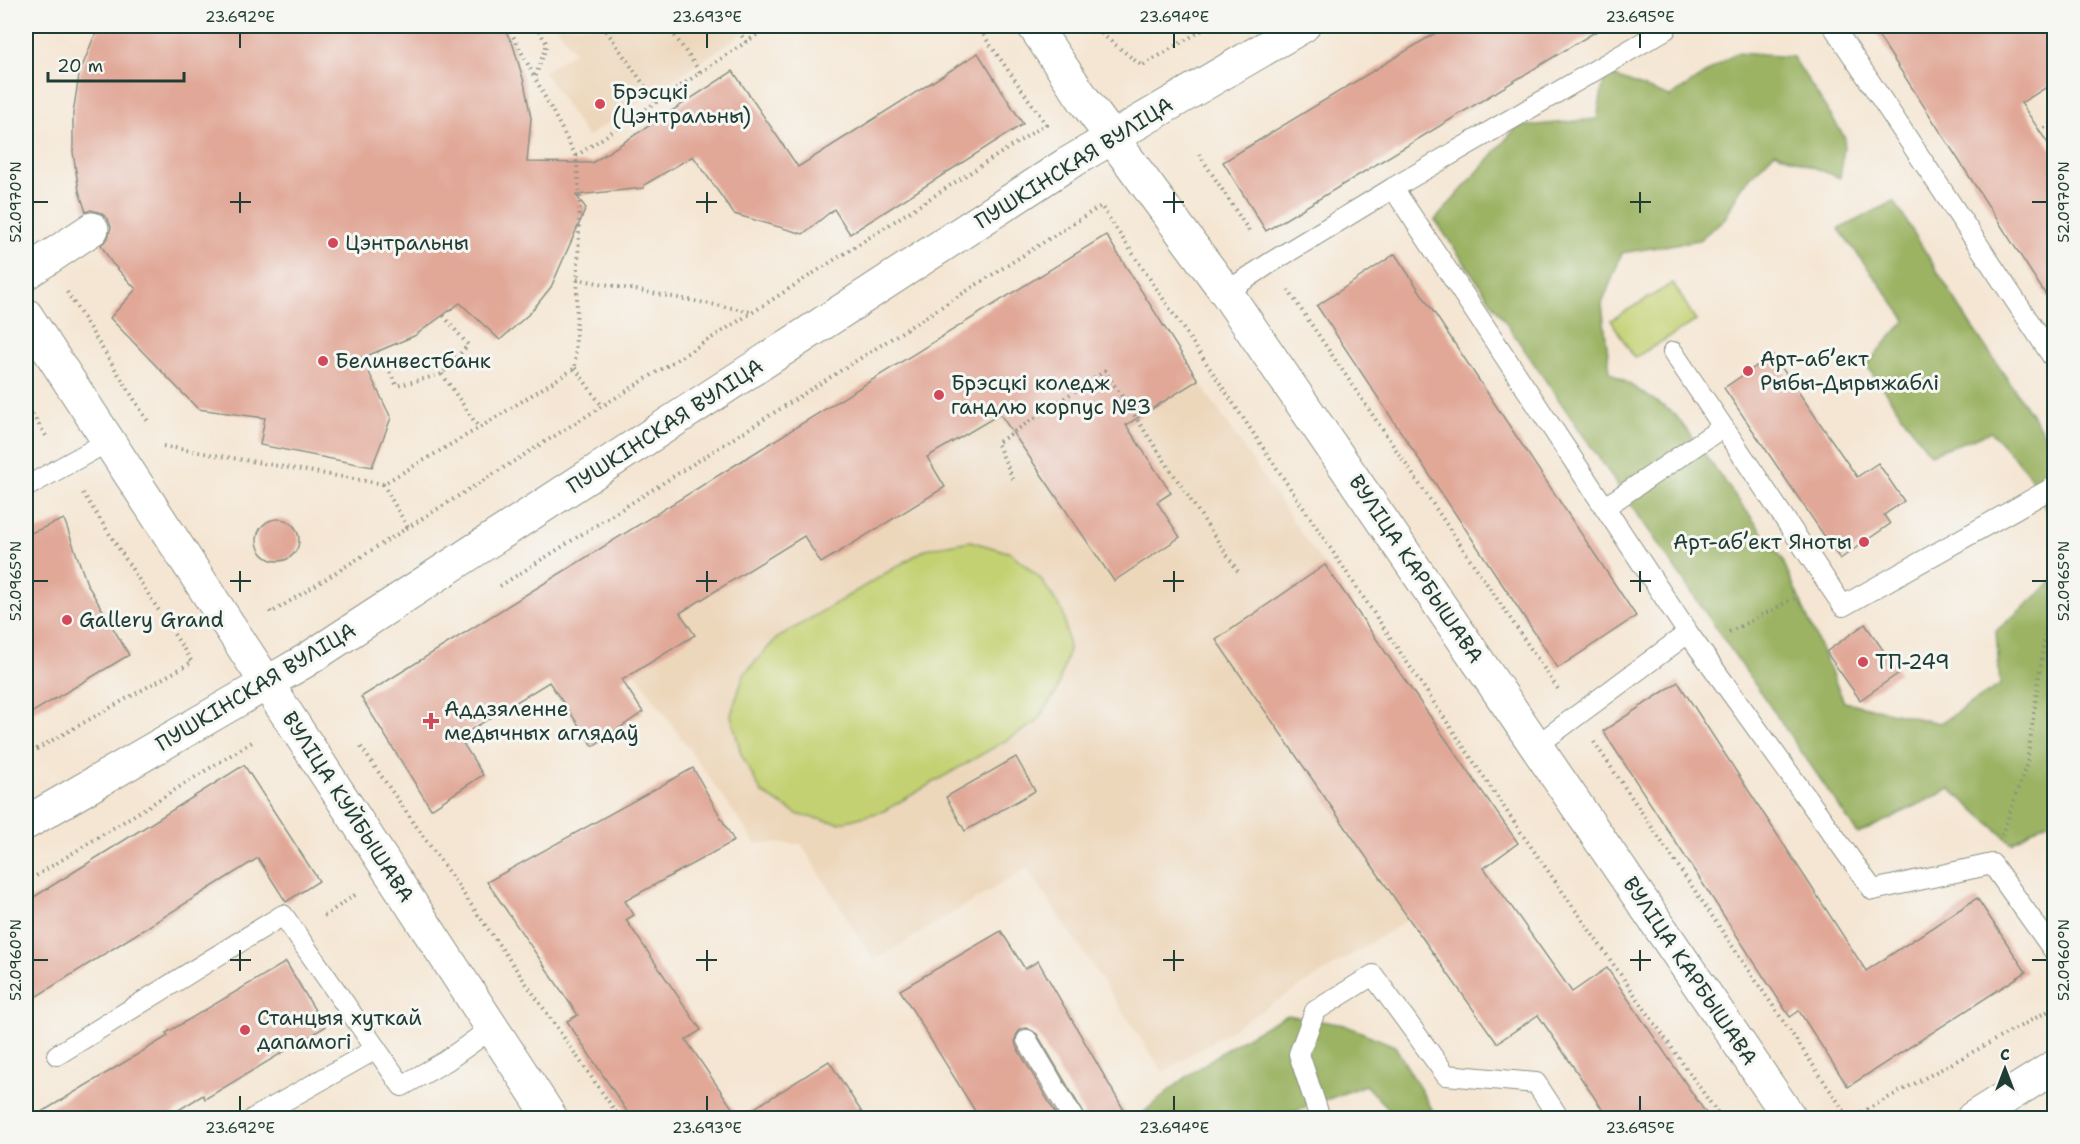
<svg xmlns="http://www.w3.org/2000/svg" width="2080" height="1144" viewBox="0 0 2080 1144" font-family="'Shantell Sans',sans-serif">
<rect width="100%" height="100%" fill="#f6f6f2"/>
<filter id="ink" filterUnits="userSpaceOnUse"><feTurbulence type="fractalNoise" baseFrequency=".0167" numOctaves="2"/><feDisplacementMap in="SourceGraphic" scale="12" xChannelSelector="R" yChannelSelector="G"/><feConvolveMatrix kernelMatrix="1 2 1 2 8 2 1 2 1" color-interpolation-filters="sRGB"/></filter>
<filter id="wash" filterUnits="userSpaceOnUse"><feTurbulence type="fractalNoise" baseFrequency=".008" numOctaves="4" result="noise"/><feDisplacementMap in="SourceGraphic" scale="24" xChannelSelector="R" yChannelSelector="G"/><feGaussianBlur stdDeviation="1.35" result="paint"/><feColorMatrix in="noise" values="0 0 0 0 0 0 0 0 0 0 0 0 0 0 0 0 0 1.4 0 .05"/><feComposite in="paint" operator="in"/></filter>
<g filter="url(#wash)">
<rect width="100%" height="100%" fill="#f5e6d3"/>
<g fill="#edd7bb">
<path d="M557 26H754L587 137 544 72 574 52Z"/>
<path d="M1109 344 1151 409 1198 380 1299 530 1518 843 1409 919 1163 1072 1027 868 874 961 801 844 755 843 635 672 695 635 680 613 769 556 803 536 821 563 945 487 927 457Z"/>
</g>
<g fill="#c4d172" stroke="#728753" stroke-width="1.5">
<path d="M1673 283 1696 321 1634 358 1611 320Z"/>
<path d="M970 541 1011 553 1040 578 1063 612 1069 649 1056 693 1036 723 884 811 839 823 799 815 762 793 741 754 731 715 744 674 776 639 926 549Z"/>
</g>
<g fill="#9bb364" stroke="#5d784c" stroke-width="1.5">
<path d="M1736 53 1793 57 1845 138 1840 178 1775 152 1741 187 1725 218 1699 240 1622 253 1602 304 1610 372 1674 413 1782 559 1844 702 1940 723 2000 685 1996 631 2054 581V821L2041 825 2012 843 1950 789 1858 834 1435 220 1517 127 1597 119 1605 73 1670 97Z"/>
<path d="M1894 201 1970 324 2054 448V523L2026 470 1991 432 1930 454 1866 365 1906 320 1839 229Z"/>
<path d="M1287 1015 1344 1025 1395 1046 1433 1111 1420 1118H1397L1365 1085 1279 1118H1138C1178 1079 1236 1040 1287 1015Z"/>
</g>
<g id="blocks">
<g fill="#e1a898">
<path d="M100 26H503L513 45 524 82 531 118 527 162 592 163 733 71 798 167 978 53 1023 124 850 234 834 209 803 234 734 214 693 156 644 185V188L576 195 586 208 551 287 531 312 500 340 460 303 414 336 362 358 391 418 372 467 260 445 265 418 198 409 110 318 136 289 111 262 101 245 108 238 111 227 108 219 101 213 91 210 86 212 79 191 73 152V114L79 75 93 39Z"/>
<path d="M1447 26H1605L1266 231 1223 162Z"/>
<path d="M1872 26H2055V82L2021 103 2055 154V309Z"/>
<path d="M1106 235 1198 380 1126 425 1171 493 1157 502 1180 537 1114 581 1000 414 927 457 945 487 821 563 804 536 680 613 695 635 622 680 643 712 593 746 549 682 459 737 483 775 431 809 361 697Z"/>
<path d="M1395 254 1636 616 1558 668 1317 306Z"/>
<path d="M1773 355 1857 477 1878 463 1904 501 1884 515 1890 524 1840 559 1724 388Z"/>
<path d="M64 519 87 584 129 655 26 716V535Z"/>
<circle cx="278" cy="540" r="21"/>
<path d="M1325 565 1518 843 1484 868 1572 992 1607 968 1710 1119H1609L1538 1015 1497 1043 1409 919 1216 640Z"/>
<path d="M1865 624 1899 673 1860 700 1826 652Z"/>
<path d="M1678 682 1866 971 1977 898 2026 972 1848 1087 1799 1011 1790 1017 1603 731Z"/>
<path d="M1016 757 1035 791 965 831 946 797Z"/>
<path d="M244 765 319 881 286 902 258 858 26 1003V902Z"/>
<path d="M693 768 734 841 625 901 634 915 626 920 701 1030 686 1040 739 1118 829 1061 866 1119H632L567 1021 578 1015 487 882Z"/>
<path d="M1001 931 1025 969 1038 961 1129 1119H1085L1083 1112 1037 1034 1027 1028 1021 1029 1017 1034 1015 1040 1016 1046 1059 1119H980L900 990Z"/>
<path d="M286 962 325 1027 205 1099 203 1095 164 1119H30L168 1036 166 1033Z"/>
</g>
</g>
</g>
<g filter="url(#ink)">
<use href="#blocks" fill-opacity="0" stroke="#8a9284" stroke-width="1.5"/>
<g fill="none" stroke-linecap="round" stroke-linejoin="round">
<defs>
<g id="service">
<path d="M1833 26 2054 359"/>
<path d="M1393 188 1666 29"/>
<path d="M1226 292 1270 263 1393 188 1688 633 1873 890 1992 864 2054 951"/>
<path d="M1673 352 1843 606 2054 487"/>
<path d="M26 487 109 441"/>
<path d="M1605 507 1723 427"/>
<path d="M1536 746 1688 633"/>
<path d="M1027 1040 1073 1118"/>
<path d="M57 1055 283 915 402 1086 446 1061 492 1028"/>
<path d="M254 1118 376 1049"/>
<path d="M1320 1118 1299 1054 1315 1011 1373 975 1446 1075 1536 1083 1559 1118"/>
</g>
<g id="minor">
<path d="M1034 26 1084 100 1226 292 1790 1118"/>
<path d="M26 273 92 229"/>
<path d="M26 315 551 1118"/>
<path d="M26 823 305 661 1067 164 1303 26"/>
<path d="M1973 1118 2054 1067"/>
</g>
</defs>
<use href="#service" stroke="#8a9284" stroke-width="22"/>
<use href="#minor" stroke="#8a9284" stroke-width="35"/>
<g stroke="#8a9284" stroke-width="4" stroke-dasharray="1.5 4.5" stroke-linecap="butt">
<path d="M508 26 535 78"/>
<path d="M603 26 656 102"/>
<path d="M668 26 700 72"/>
<path d="M735 26 746 42"/>
<path d="M1092 26 1142 66 1209 26"/>
<path d="M2039 131 2054 122"/>
<path d="M1199 154 1251 234"/>
<path d="M576 156 770 26"/>
<path d="M577 279 753 312"/>
<path d="M1288 290 1558 689"/>
<path d="M67 292 149 423"/>
<path d="M378 351 397 386 442 374 468 345 443 315"/>
<path d="M575 368 602 406"/>
<path d="M442 374 479 428"/>
<path d="M26 404 46 436"/>
<path d="M163 446 383 484 479 428 575 368 580 195 576 156 535 78 547 44 536 26"/>
<path d="M1013 479 997 443 1105 371 1239 573"/>
<path d="M383 484 408 528"/>
<path d="M500 586 1101 206 1520 831 1721 1118"/>
<path d="M270 611 271 613 753 312 1046 124 977 26"/>
<path d="M1729 632 1797 597"/>
<path d="M1594 742 1849 1118"/>
<path d="M361 747 620 1118"/>
<path d="M26 755 192 662 83 493"/>
<path d="M2002 835 2027 763 2054 569"/>
<path d="M26 882 252 742"/>
<path d="M324 916 358 893"/>
<path d="M1851 1118 2054 1008"/>
</g>
<use href="#service" stroke="#fff" stroke-width="20"/>
<use href="#minor" stroke="#fff" stroke-width="33"/>
</g>
</g>
<path fill="none" stroke="#1f3d34" stroke-width="2" d="M240 33V48M707 33V48M1174 33V48M1640 33V48M240 192V213M707 192V213M1174 192V213M1640 192V213M33 202H48M230 202H251M696 202H717M1163 202H1184M1630 202H1651M2032 202H2047M240 571V592M707 571V592M1174 571V592M1640 571V592M33 581H48M230 581H251M696 581H717M1163 581H1184M1630 581H1651M2032 581H2047M240 950V971M707 950V971M1174 950V971M1640 950V971M33 960H48M230 960H251M696 960H717M1163 960H1184M1630 960H1651M2032 960H2047M240 1096V1111M707 1096V1111M1174 1096V1111M1640 1096V1111"/>
<g fill="#d1495b" stroke="#f6f6f2" stroke-width="2">
<circle cx="600" cy="104" r="6"/>
<circle cx="333" cy="243" r="6"/>
<circle cx="323" cy="361" r="6"/>
<circle cx="1748" cy="371" r="6"/>
<circle cx="939" cy="395" r="6"/>
<circle cx="1864" cy="542" r="6"/>
<circle cx="67" cy="620" r="6"/>
<circle cx="1863" cy="662" r="6"/>
<path d="M428 712h6v6h6v6h-6v6h-6v-6h-6v-6h6z"/>
<circle cx="245" cy="1030" r="6"/>
</g>
<g text-anchor="middle" stroke-width="6" stroke-linejoin="round" paint-order="stroke">
<g font-size="21" fill="#1f3d34" stroke="#f6f6f2" text-anchor="start">
<text x="612" y="99">Брэсцкі<tspan x="612" dy="24">(Цэнтральны)</tspan></text>
<text x="345" y="250">Цэнтральны</text>
<text x="1760" y="366">Арт-абʼект<tspan x="1760" dy="24">Рыбы-Дырыжаблі</tspan></text>
<text x="335" y="368">Белинвестбанк</text>
<text x="951" y="390">Брэсцкі коледж<tspan x="951" dy="24">гандлю корпус №3</tspan></text>
<text x="1852" y="549" text-anchor="end">Арт-абʼект Яноты</text>
<text x="79" y="627">Gallery Grand</text>
<text x="1875" y="669">ТП-249</text>
<text x="444" y="716">Аддзяленне<tspan x="444" dy="24">медычных аглядаў</tspan></text>
<text x="257" y="1025">Станцыя хуткай<tspan x="257" dy="24">дапамогі</tspan></text>
</g>
<g font-size="21" fill="#1f3d34" stroke="#f6f6f2">
<text transform="translate(1074 163) rotate(-32)" y="7">ПУШКІНСКАЯ ВУЛІЦА</text>
<text transform="translate(665 426) rotate(-33)" y="7">ПУШКІНСКАЯ ВУЛІЦА</text>
<text transform="translate(1416 569) rotate(56)" y="7">ВУЛІЦА КАРБЫШАВА</text>
<text transform="translate(256 687) rotate(-31)" y="7">ПУШКІНСКАЯ ВУЛІЦА</text>
<text transform="translate(348 807) rotate(57)" y="7">ВУЛІЦА КУЙБЫШАВА</text>
<text transform="translate(1690 971) rotate(56)" y="7">ВУЛІЦА КАРБЫШАВА</text>
</g>
</g>
<rect width="2080" height="1144" fill="none" stroke="#f6f6f2" stroke-width="66"/>
<g transform="translate(2005 1069)" stroke="#f6f6f2" stroke-width="4.5" paint-order="stroke">
<path d="M0-4.5L10 22L0 15L-10 22Z" fill="#1f3d34"/>
<text y="-9" font-size="16" font-weight="bold" text-anchor="middle" fill="#1f3d34">С</text>
</g>
<path d="M48 72v9h136v-9" fill="none" stroke="#1f3d34" stroke-width="3"/>
<text x="57" y="72" font-size="18" fill="#1f3d34" stroke="#f6f6f2" stroke-width="4.5" paint-order="stroke">20 m</text>
<rect x="33" y="33" width="2014" height="1078" fill="none" stroke="#1f3d34" stroke-width="2"/>
<g font-size="15" text-anchor="middle" fill="#1f3d34">
<text x="240" y="22">23.692°E</text>
<text x="707" y="22">23.693°E</text>
<text x="1174" y="22">23.694°E</text>
<text x="1640" y="22">23.695°E</text>
<text transform="translate(16 202) rotate(-90)" y="5">52.0970°N</text>
<text transform="translate(2064 202) rotate(-90)" y="5">52.0970°N</text>
<text transform="translate(16 581) rotate(-90)" y="5">52.0965°N</text>
<text transform="translate(2064 581) rotate(-90)" y="5">52.0965°N</text>
<text transform="translate(16 960) rotate(-90)" y="5">52.0960°N</text>
<text transform="translate(2064 960) rotate(-90)" y="5">52.0960°N</text>
<text x="240" y="1133">23.692°E</text>
<text x="707" y="1133">23.693°E</text>
<text x="1174" y="1133">23.694°E</text>
<text x="1640" y="1133">23.695°E</text>
</g>
</svg>
